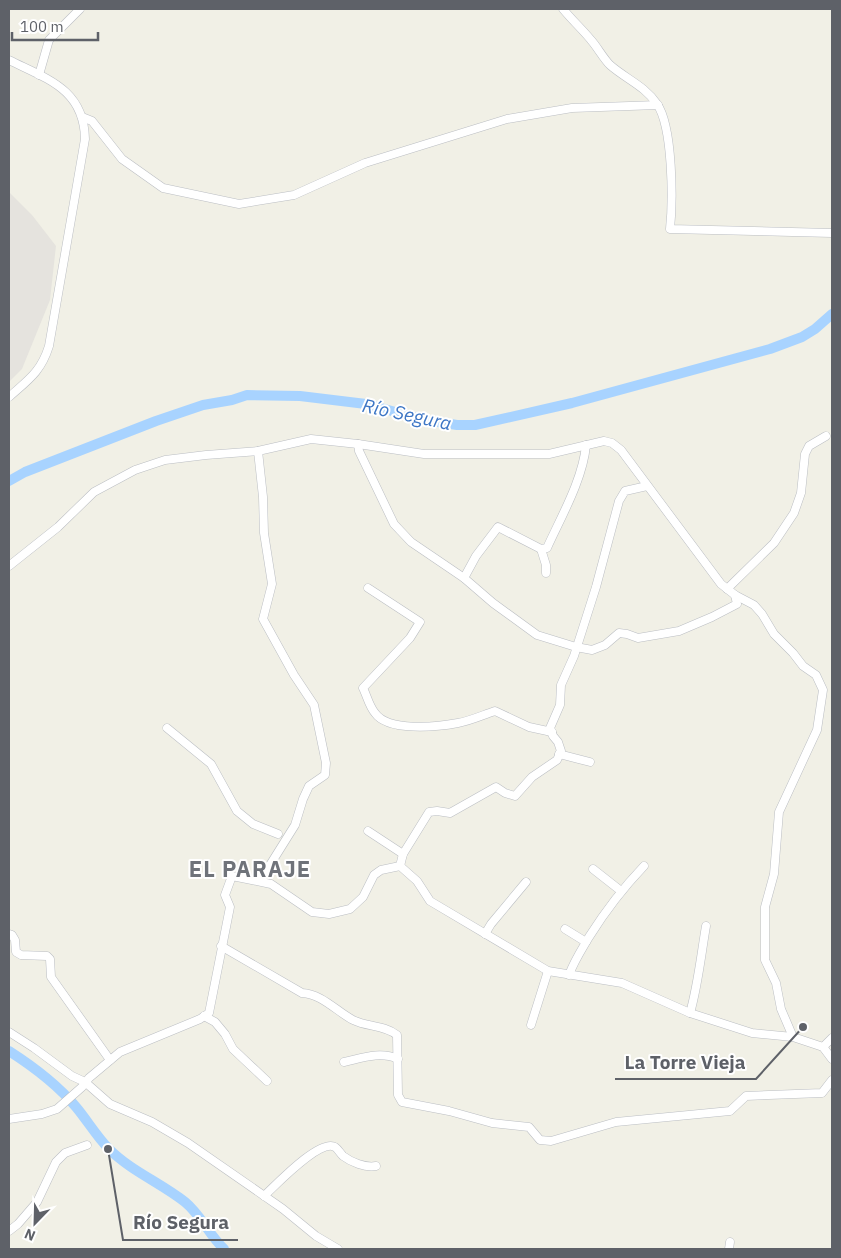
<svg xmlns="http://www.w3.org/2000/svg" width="841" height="1258" viewBox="0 0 841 1258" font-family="'IBM Plex Sans',sans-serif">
<rect width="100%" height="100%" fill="#f1f0e6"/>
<path fill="#e5e3de" d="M9 192 32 215 56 246 50 300 22 369 9 382Z"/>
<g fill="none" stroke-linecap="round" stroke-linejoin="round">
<g stroke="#a8d3ff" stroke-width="10">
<path d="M9 481 25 472 156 421 203 405 232 400 247 395 300 396 366 404 425 420 457 425H475L572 403 770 349 802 337 815 329 832 314"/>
<path d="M9 1051C34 1067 57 1084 76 1107 87 1120 97 1137 109 1149 131 1171 161 1183 185 1202 201 1215 209 1235 224 1249"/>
</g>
<defs>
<g id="minor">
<path d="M563 9C572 20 582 29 591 40 598 48 603 58 610 65 626 79 645 86 657 104 673 127 673 201 670 229L832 233"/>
<path d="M9 60C47 79 84 89 85 139L49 346C41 372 28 380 9 397"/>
<path d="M39 75 49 40 80 9"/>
<path d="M82 117 92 121 122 159 163 188 239 204 294 195 365 163 507 119 572 108 658 105"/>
<path d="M358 444 359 451 394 524 411 542 464 578"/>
<path d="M586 445C583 479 561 517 547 548L541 549 498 527 476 556 464 578 493 603 537 635 576 647 592 650 605 645 619 633 627 634 638 638 679 631 712 617 737 604 735 595"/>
<path d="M258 451 263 497 264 533 272 584 263 619 294 675 314 705 326 763 325 775 309 786 303 799 295 825 260 881"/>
<path d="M541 549 546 565V573"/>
<path d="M9 566 58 527 94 492 135 470 165 460 206 455 258 451 311 439 358 444 424 454H549L604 441 612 443 621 450 721 584 735 595 754 605 762 614 774 634 793 653 803 666 816 675 823 690 817 730 779 812 774 874 765 907V960L776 983 781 1009 793 1037"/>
<path d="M368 588 420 622 410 638 363 688C367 696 369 706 375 713 388 732 437 727 458 723 470 721 483 715 495 711L529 727 552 732"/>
<path d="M727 589 774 543 794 513 801 493 805 454 809 446 826 436"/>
<path d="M167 728 211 764 237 811 253 824 278 834"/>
<path d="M559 754 590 762"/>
<path d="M368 831 403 854"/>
<path d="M400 866 403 854 429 812 437 811 450 813 496 787 505 793 515 796 532 777 557 760 561 751 558 742 553 736 550 728 560 705 561 685 574 656 596 587 619 501 625 491 647 486"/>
<path d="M593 869 621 891"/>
<path d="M565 929 586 942"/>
<path d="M9 934 12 935 15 940 16 952 21 955 47 956 50 959 51 977 110 1060"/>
<path d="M485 934 491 924 526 882"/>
<path d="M221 946 302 993C322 994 336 1011 353 1020 367 1027 384 1025 397 1035L398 1095 402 1102 449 1111 492 1123 529 1127 540 1140 551 1141 616 1122 730 1111 746 1096 822 1093 832 1080"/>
<path d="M569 975C574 961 582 949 589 937 606 910 622 889 644 866"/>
<path d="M690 1013C698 985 701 955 706 926"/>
<path d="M204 1016 215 1022 225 1034 233 1049 267 1081"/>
<path d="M531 1025 548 971"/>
<path d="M9 1032 34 1048 72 1076 85 1082 110 1104 152 1122 188 1143 283 1209 316 1236 338 1249"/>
<path d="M823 1047 832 1038"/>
<path d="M344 1062C362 1058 380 1051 398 1059"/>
<path d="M9 1119 42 1114 57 1109 82 1087 89 1078 120 1052 200 1019 209 1013 230 907 225 895 232 876 271 884 312 912 329 914 350 909 363 897 374 875 381 870 400 866 417 881 430 901 548 971 622 983 690 1013 752 1033 793 1037 823 1047 832 1059"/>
<path d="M264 1196C275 1186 320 1138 335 1147 338 1149 340 1153 343 1156 351 1162 365 1168 376 1166"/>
<path d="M9 1231 18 1224 37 1202 56 1162 65 1153 87 1145"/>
<path d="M729 1249 730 1242"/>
</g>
</defs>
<use href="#minor" stroke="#bbbec3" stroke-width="9"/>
<use href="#minor" stroke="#fff" stroke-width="8"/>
</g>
<g text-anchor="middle" stroke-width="4" stroke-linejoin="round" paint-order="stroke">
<g font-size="19" font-style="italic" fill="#3d76c5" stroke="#fff">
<text transform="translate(407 414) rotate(12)" y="7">Río Segura</text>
</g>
<g font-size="22" font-weight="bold" letter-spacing="1" fill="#6f737a" stroke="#fff">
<text x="250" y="877">EL PARAJE</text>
</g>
</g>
<path fill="none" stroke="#5e6168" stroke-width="2" d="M803 1027L756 1079H615M108 1149L123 1240H238"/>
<g fill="#5e6168" stroke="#fff" stroke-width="2">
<circle cx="803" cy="1027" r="5"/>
<circle cx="108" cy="1149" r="5"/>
</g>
<g font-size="19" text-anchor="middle" font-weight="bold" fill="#5e6168" stroke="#fff" stroke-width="4" stroke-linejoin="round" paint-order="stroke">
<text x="685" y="1069">La Torre Vieja</text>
<text x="181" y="1229">Río Segura</text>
</g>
<rect width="841" height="1258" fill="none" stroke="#5e6168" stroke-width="20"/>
<g transform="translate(35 1223) rotate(203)" stroke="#ffffff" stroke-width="4" paint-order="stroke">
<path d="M0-4L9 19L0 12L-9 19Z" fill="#5e6168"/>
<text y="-8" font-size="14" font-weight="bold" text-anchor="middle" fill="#5e6168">N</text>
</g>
<path d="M12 32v8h86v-8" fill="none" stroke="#5e6168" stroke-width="2.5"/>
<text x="20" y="32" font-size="15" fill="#5e6168" stroke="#ffffff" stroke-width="4" paint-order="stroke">100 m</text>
</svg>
